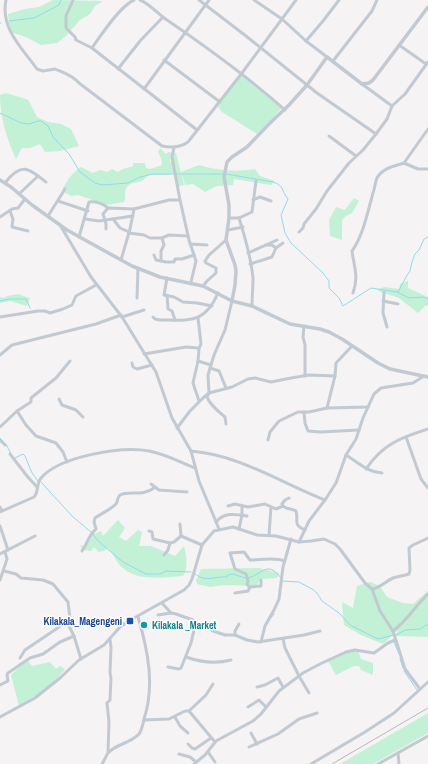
<svg xmlns="http://www.w3.org/2000/svg" width="428" height="764" viewBox="0 0 428 764" font-family="'Archivo Narrow',sans-serif">
<rect width="100%" height="100%" fill="#f5f3f3"/>
<g fill="#c3f1d5">
<path d="M53 0 103 1 95 6 90 14 80 20 65 37 57 43 41 45 26 37 10 32 8 14 25 9 39 7Z"/>
<path d="M242 76 282 108 257 134 222 112 218 107 238 77Z"/>
<path d="M6 93 26 99 29 101 37 117 48 122 61 124 71 129 79 146 60 151 45 152 40 144 30 148H22L16 159C7 139 0 117 0 95Z"/>
<path d="M160 148 166 154 169 152H171L170 162 173 161 174 153H176L184 185 177 187 173 173 168 175H149L142 181C135 183 127 182 125 192 125 196 126 198 124 202L107 205 78 195 71 196 62 191C65 182 73 172 81 167L93 173 100 170 107 172 112 169 118 172 123 169 133 166V163H145L146 168 150 169 162 165 161 158 158 152Z"/>
<path d="M199 165C218 171 236 172 255 169L260 176 275 181 271 185 234 179 233 185 217 186 205 192 193 184 185 185 181 172Z"/>
<path d="M354 198 359 201 352 213 346 216 342 220V240L330 236 329 220 336 207 345 210Z"/>
<path d="M408 281V288L428 297V306L426 305 418 313 399 298 381 292 377 290 384 287 399 289 400 284Z"/>
<path d="M18 294 30 298 27 306 10 301 0 303V297L3 298 7 296Z"/>
<path d="M118 520 125 528 119 537 126 541 138 530 142 532 139 546H151L175 556 184 546C186 555 189 568 183 576 165 577 138 582 123 568 116 563 114 554 108 548L104 551 99 552 94 547 91 551 83 550 80 545 86 546 94 534 101 531 103 536Z"/>
<path d="M259 568 279 573 277 578 261 579 256 586 225 585 210 587 197 584 196 581 201 569Z"/>
<path d="M370 582 380 586 387 597 403 603 413 604 428 591V637L396 636 398 630 383 644 361 635 344 625 342 602 353 608 357 586Z"/>
<path d="M358 651 361 659 373 663V675L361 670 359 666H354L336 675 327 659 344 652Z"/>
<path d="M27 660 32 666 50 662 56 669 60 666 65 669C55 683 34 698 19 706L11 675Z"/>
<path d="M428 713V733L373 764H340Z"/>
</g>
<g fill="none" stroke-linecap="round" stroke-linejoin="round">
<g stroke="#90daee" stroke-width="1">
<path d="M9 21 34 18 59 5 61 0"/>
<path d="M0 23H1"/>
<path d="M0 113 21 123 29 124 38 121H41L48 126 53 137 69 154 80 172 95 183 102 185 128 183 140 177 153 174H223"/>
<path d="M226 174 273 182C285 186 281 191 288 199L281 215 285 233 291 243 323 273 329 281V288L339 298 343 306 371 288 397 292 409 298 423 297 428 299"/>
<path d="M398 292 406 277 410 271 412 262 415 254 419 250 424 239 428 237"/>
<path d="M0 301 10 299H26L30 308"/>
<path d="M0 438 3 441"/>
<path d="M6 444 11 454"/>
<path d="M15 458 23 454 25 456 32 473 38 481"/>
<path d="M41 482 72 516 91 532"/>
<path d="M93 534 97 540 123 562 146 574H160L166 571 191 572"/>
<path d="M195 574C197 575 198 576 200 577 208 581 218 576 227 577L228 575 233 574 245 578"/>
<path d="M248 578C262 575 267 559 281 578"/>
<path d="M282 581 299 582 312 589 317 593 322 601 339 613 350 625 378 639 398 634 405 630 420 629 428 624"/>
<path d="M270 619 274 614"/>
<path d="M394 642 399 654"/>
<path d="M400 659 403 668"/>
<path d="M404 671 417 690"/>
</g>
<g stroke="#c1cad2" stroke-width="3">
<path d="M6 0C0 28 22 48 37 69L43 71 55 69C64 73 72 75 79 83L162 146C171 148 181 147 188 142L242 73 296 0"/>
<path d="M73 0 66 16V28L75 37 76 40 92 48 197 130"/>
<path d="M140 0C150 4 158 14 167 20 208 48 248 77 285 110"/>
<path d="M199 0 246 36 317 93 376 134"/>
<path d="M254 0 282 19 306 41 327 57"/>
<path d="M306 41 323 21 339 0"/>
<path d="M399 45 426 64"/>
<path d="M92 48C101 35 120 6 134 0"/>
<path d="M164 60 220 102"/>
<path d="M333 61 372 11 377 0"/>
<path d="M118 69 140 41 163 17"/>
<path d="M362 84 392 106"/>
<path d="M144 89 209 0"/>
<path d="M329 136 356 156"/>
<path d="M174 147 172 157 180 200 189 240 196 261 191 282"/>
<path d="M404 163 418 169H428"/>
<path d="M5 183C21 162 28 168 46 182"/>
<path d="M19 194 38 176"/>
<path d="M253 200 260 197 271 201"/>
<path d="M58 201 88 211"/>
<path d="M10 211 13 219 12 227 28 231"/>
<path d="M48 216 65 189"/>
<path d="M0 217 12 209 18 208 25 199"/>
<path d="M229 218H239L252 212 256 181"/>
<path d="M239 218C245 237 251 258 253 278 253 288 252 297 252 306"/>
<path d="M85 219 99 221 133 216"/>
<path d="M113 219 120 228 129 232"/>
<path d="M60 225 91 277 122 317 156 372 172 418 191 451 199 481 219 529"/>
<path d="M106 229V224L103 214 108 208 134 209 169 200H180"/>
<path d="M228 230 243 227"/>
<path d="M299 232 303 228 304 224 316 209 327 191 349 163 363 150 376 134 387 119 392 106 405 94 428 62"/>
<path d="M129 233 144 235 150 238H162L164 245 161 251V261"/>
<path d="M79 237 89 202C96 201 104 204 108 208"/>
<path d="M162 238 169 235 188 236"/>
<path d="M190 244 207 245"/>
<path d="M266 245H272L276 248"/>
<path d="M248 253 277 240"/>
<path d="M154 255 156 260 166 262H174L175 259H182L194 255"/>
<path d="M121 260 130 229 134 209"/>
<path d="M250 264 272 257 276 248 283 243"/>
<path d="M167 278 164 295 174 297 183 302 197 303 212 306"/>
<path d="M203 286 207 281 216 273V268L206 263 205 261 209 255 226 240"/>
<path d="M384 292 383 313 387 327"/>
<path d="M353 293C359 276 354 267 352 251 363 236 368 211 373 193 375 188 375 182 377 178 382 168 395 166 404 163L428 129"/>
<path d="M167 295 168 309 172 311 175 320"/>
<path d="M137 298 138 268"/>
<path d="M383 301 398 304"/>
<path d="M0 317 38 311H45L50 313 63 309 72 305 76 296 96 285"/>
<path d="M122 317 144 310"/>
<path d="M153 317 155 319 160 320C189 320 205 324 218 293"/>
<path d="M198 318 201 344 199 348"/>
<path d="M304 326 303 337 305 345V376"/>
<path d="M144 354 186 347 198 348 199 349 198 361 211 365"/>
<path d="M0 355 12 345 96 324 121 315"/>
<path d="M198 361 193 383 199 401"/>
<path d="M132 363 133 367 137 369 152 365"/>
<path d="M210 368 219 371 226 388"/>
<path d="M59 399 62 405 76 410 83 417"/>
<path d="M327 408 335 376 336 363 352 346"/>
<path d="M17 411 26 425 36 436 56 443 63 452 67 462"/>
<path d="M304 412 305 423 308 431 321 432 359 430"/>
<path d="M226 424 225 417C220 413 209 403 207 397L209 393 208 375 214 355 225 330 232 301"/>
<path d="M0 427 17 411 31 402V398L56 378 70 361"/>
<path d="M177 428 190 411 203 398 209 393 232 387 248 379 255 378 271 382 291 378 309 375 335 376"/>
<path d="M406 437 421 479 428 488"/>
<path d="M0 440 5 445"/>
<path d="M268 440 270 432 279 421 298 412H309L327 408 368 407"/>
<path d="M191 451C240 455 281 483 325 500"/>
<path d="M10 454 27 476 37 487"/>
<path d="M346 455C359 463 367 472 382 473"/>
<path d="M366 469C383 444 400 438 428 429"/>
<path d="M151 484 159 490 187 492"/>
<path d="M289 498 285 500 282 504 283 506C287 510 292 508 296 511 299 521 292 524 305 530"/>
<path d="M228 506 235 504 248 507 265 504 276 509 283 506"/>
<path d="M0 507 2 511 0 512"/>
<path d="M2 511 34 497C39 492 36 484 41 478 60 456 122 446 149 451 165 454 180 462 195 468"/>
<path d="M216 522C224 512 235 514 247 516"/>
<path d="M180 524 181 536"/>
<path d="M0 526 8 550"/>
<path d="M239 529 242 515V506"/>
<path d="M149 531 152 532 153 539 170 543 174 542 181 536 202 545"/>
<path d="M269 535 271 507"/>
<path d="M299 542 311 541 324 539 335 544 340 549 365 583 372 589 380 611 393 631 405 669 420 689"/>
<path d="M82 551C88 543 88 536 96 529L94 522 95 518C102 513 110 510 116 504 118 501 117 498 120 495 129 490 142 497 154 488"/>
<path d="M0 554 35 536"/>
<path d="M164 555 168 550 170 543"/>
<path d="M4 571 16 574 21 578 43 580 53 584 68 602 70 619 68 621 25 650 20 658"/>
<path d="M0 580 7 559 5 552"/>
<path d="M261 580V586L249 587 247 584 248 581 246 574 235 569 230 553 244 552 250 560C259 560 277 557 284 561"/>
<path d="M372 589C380 588 386 581 393 578 399 576 404 576 409 574L410 570 409 548 413 545 428 538"/>
<path d="M235 593 248 591 250 587"/>
<path d="M162 603 171 613"/>
<path d="M158 615 171 613 176 614 193 620 213 631 225 635H235L247 640 258 642 304 635 320 631"/>
<path d="M393 631C407 621 415 606 428 594"/>
<path d="M235 635V631L239 624"/>
<path d="M74 636 81 659"/>
<path d="M283 639 285 648 299 676 309 693"/>
<path d="M261 642 265 626 274 610 279 599 283 567 291 539"/>
<path d="M186 657C200 662 216 664 231 660"/>
<path d="M168 667 179 669 181 668 191 643 196 621"/>
<path d="M0 685 8 681 7 675 8 673 30 658 43 654 60 642 74 636 67 622"/>
<path d="M257 687 265 685 278 678 283 687"/>
<path d="M248 707 259 700 266 707"/>
<path d="M189 711 206 695 213 684"/>
<path d="M0 717 35 698 60 678 79 660 104 645 120 627 127 622 184 590 189 585 192 579 202 545 214 531 233 527 257 535 276 536 299 542 309 521 325 500 336 483 346 455 356 439 363 418 374 394 381 388 413 383 424 376"/>
<path d="M175 717 180 726 188 733"/>
<path d="M144 720 169 719 185 711H189L215 742"/>
<path d="M251 733 257 744"/>
<path d="M188 744 192 748 195 749 211 738"/>
<path d="M249 747 278 734 299 719 317 713"/>
<path d="M208 752 215 762"/>
<path d="M108 753 109 722 107 703 110 700 111 678 110 673 111 647 110 640"/>
<path d="M398 753 399 764"/>
<path d="M179 754 190 757 196 762"/>
<path d="M102 764C104 761 106 756 108 753 116 744 131 743 139 734 142 730 143 724 144 719 155 686 148 650 138 617"/>
<path d="M194 764 205 755 216 741 253 721 261 714 279 691 303 673 320 664 346 652 355 650 374 653 388 643 395 640"/>
<path d="M311 764 365 732 394 713 428 682"/>
<path d="M378 764 428 736"/>
</g>
<g stroke="#c1cad2" stroke-width="3.5">
<path d="M0 180 11 187 32 205 67 230 132 266 160 277 203 286 232 301 252 306 290 324 320 329 329 332 342 339 378 363 390 369 428 377"/>
<path d="M232 301 235 285 236 271 235 265 226 240 229 218V205L224 177 227 162 232 157 247 147 270 123 289 105 307 85 327 57 362 84 369 83 373 80 428 7"/>
</g>
<path stroke="#b5b8bd" stroke-width="1" d="M332 764 428 708"/>
</g>
<rect fill="#1a4fb4" stroke="#fff" stroke-width="1.5" x="126" y="617" width="8" height="8" rx="2"/>
<circle fill="#0f9aa8" stroke="#fff" stroke-width="1.5" cx="144" cy="625" r="4"/>
<g text-anchor="middle" stroke-width="3" stroke-linejoin="round" paint-order="stroke">
<g font-size="10" font-weight="bold" fill="#164399" stroke="#fff" text-anchor="end">
<text x="122" y="625">Kilakala_Magengeni</text>
</g>
<g font-size="10" font-weight="bold" fill="#0d838f" stroke="#fff" text-anchor="start">
<text x="152" y="629">Kilakala _Market</text>
</g>
</g>
</svg>
